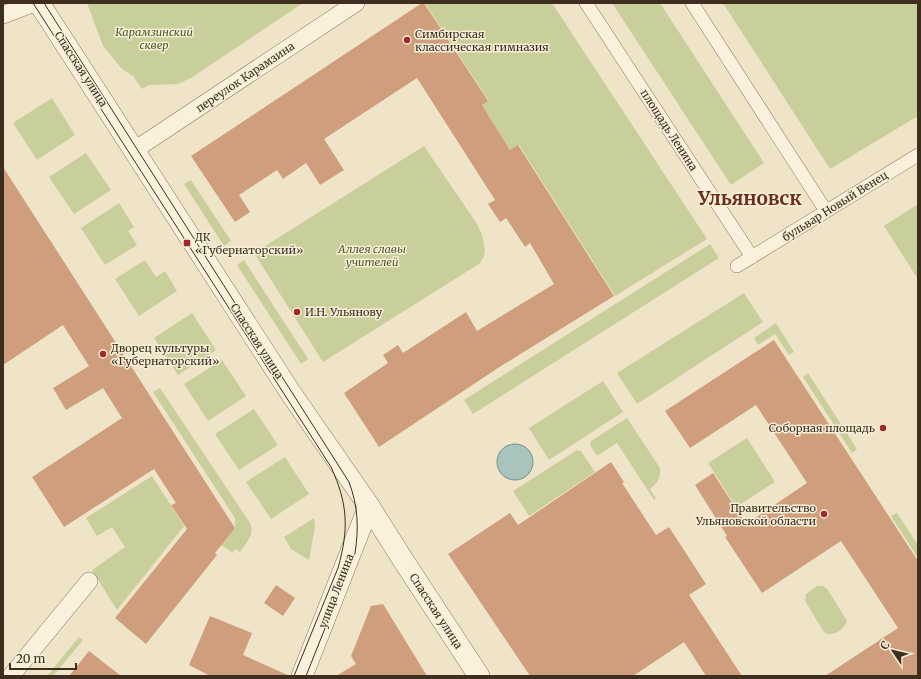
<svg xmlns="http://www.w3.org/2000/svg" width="921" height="679" viewBox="0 0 921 679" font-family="Merriweather,serif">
<rect width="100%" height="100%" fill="#f0e4c8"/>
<g fill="#c9cf9b">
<path d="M87 3H303L191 78 178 84 149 85 142 89 133 76 122 69 103 46Z"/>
<path d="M425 3H552L707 239 615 296 519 145 510 150 482 105 488 100Z"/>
<path d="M612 3H660L764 163 731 185Z"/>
<path d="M723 3H918V116L830 169Z"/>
<path d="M52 98 75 135 37 160 13 123Z"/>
<path d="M424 146 477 224 482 235 485 251 484 256 480 263 474 267 323 362 254 253Z"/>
<path d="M86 153 111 190 74 214 49 177Z"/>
<path d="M191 180 231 241 224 246 184 184Z"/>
<path d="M119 203 134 227 128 231 137 245 105 265 81 228Z"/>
<path d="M918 204V279L884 226Z"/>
<path d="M710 244 719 258 473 414 464 400Z"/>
<path d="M145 260 156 277 165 271 177 291 139 316 115 279Z"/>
<path d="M244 260 308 359 301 364 237 265Z"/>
<path d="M744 293 763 322 637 404 617 373Z"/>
<path d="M192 313 216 350 178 375 154 338Z"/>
<path d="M776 323 794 352 789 355 775 334 758 345 754 338Z"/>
<path d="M222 360 246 396 208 421 184 384Z"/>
<path d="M808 373 857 449 852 453 803 377Z"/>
<path d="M603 381 623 412 549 460 529 428Z"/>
<path d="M160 388 250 523C255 535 246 543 240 552L235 549 233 553 221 545 235 528V518L153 392Z"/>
<path d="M254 409 278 445 239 470 215 434Z"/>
<path d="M627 418 660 468C661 478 657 484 650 489L656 498 654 500 617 443 597 456 590 445 591 441Z"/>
<path d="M747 438 775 482 736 507 708 463Z"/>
<path d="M577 450 581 451 595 472 529 516 513 491Z"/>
<path d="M285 457 309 494 271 519 246 482Z"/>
<path d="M152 476 184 526 117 610 92 570 125 547 112 527 97 536 86 518Z"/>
<path d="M897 513 918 545V558L891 516Z"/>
<path d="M314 518 315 527 309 560 291 549 284 537Z"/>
<path d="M817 586H823L828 590 847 621C844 630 832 638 824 632L805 601 806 594Z"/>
<path d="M79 637 83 640 53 676H47Z"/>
</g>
<circle fill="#a9c4bc" stroke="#6f938a" cx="515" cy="462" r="18"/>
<g fill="#cf9f7d">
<path d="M422 3H424L488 101 482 105 510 150 518 145 614 296 501 366 379 447 344 393 388 363 383 355 398 345 403 353 466 312 477 331 554 284 530 243 525 247 506 218 500 222 488 204 495 200 417 78 324 139 344 170 320 185 306 163 283 179 277 170 239 195 250 212 235 222 191 156Z"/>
<path d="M3 167 235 528 215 553 217 555 146 644 115 618 187 529 171 505 176 503 154 469 64 527 32 477 122 418 103 388 66 410 53 388 89 366 63 325 3 365Z"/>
<path d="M774 340 918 561V676H825L898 628 841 541 762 593 725 537 727 536 695 485 713 473 746 524 807 483 756 405 690 448 665 411Z"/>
<path d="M611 462 624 482 622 483 656 535 669 527 706 584 689 595 742 676H706L684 642 633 676H530L448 554 510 513 518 525Z"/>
<path d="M276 585 295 598 283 616 264 603Z"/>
<path d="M383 604 427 676H336L356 664 351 656 371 606Z"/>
<path d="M210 616 252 633 243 655 290 676H210L189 665Z"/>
<path d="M89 651 121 676H69Z"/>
</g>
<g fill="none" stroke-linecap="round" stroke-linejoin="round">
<defs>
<g id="pedestrian">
<path d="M586 3 752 257"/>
<path d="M692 3 826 211"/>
<path d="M737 266 918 155"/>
</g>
<g id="minor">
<path d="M3 15 34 3"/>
<path d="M133 151 356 3"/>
<path d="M11 676 89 581"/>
</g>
<g id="tertiary">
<path d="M39 3 290 392 369 506 403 560 479 676"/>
<path d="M302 676 369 506"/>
</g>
</defs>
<use href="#pedestrian" stroke="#8d765c" stroke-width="14"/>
<use href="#minor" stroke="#8d765c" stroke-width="18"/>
<use href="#tertiary" stroke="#8d765c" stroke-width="22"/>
<use href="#pedestrian" stroke="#faf1dc" stroke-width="13"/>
<use href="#minor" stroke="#faf1dc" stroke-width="17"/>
<use href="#tertiary" stroke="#faf1dc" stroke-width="21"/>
<g stroke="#3d2e20" stroke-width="1">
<path d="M33 3 331 467C348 504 349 529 338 568L294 676"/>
<path d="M44 3 349 482C358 506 359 528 355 553L306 676"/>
</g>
</g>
<g fill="#9e2a2b" stroke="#f7eed8" stroke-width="1.5">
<circle cx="407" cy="40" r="4"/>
<rect x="183" y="239" width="8" height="8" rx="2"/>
<circle cx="297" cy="312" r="4"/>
<circle cx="103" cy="354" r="4"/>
<circle cx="883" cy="428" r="4"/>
<circle cx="824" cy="514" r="4"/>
</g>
<g text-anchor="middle" stroke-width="3" stroke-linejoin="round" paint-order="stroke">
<g font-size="11" font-style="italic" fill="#4d5a26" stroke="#f7eed8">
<text x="154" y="36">Карамзинский<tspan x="154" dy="13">сквер</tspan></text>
<text x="372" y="253">Аллея славы<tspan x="372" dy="13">учителей</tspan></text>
</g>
<g font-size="11" fill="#3d2e20" stroke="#f7eed8" text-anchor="start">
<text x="415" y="38">Симбирская<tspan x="415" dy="13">классическая гимназия</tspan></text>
<text x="195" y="241">ДК<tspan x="195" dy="13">«Губернаторский»</tspan></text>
<text x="305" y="316">И.Н. Ульянову</text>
<text x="111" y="352">Дворец культуры<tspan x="111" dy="13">«Губернаторский»</tspan></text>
<text x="875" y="432" text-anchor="end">Соборная площадь</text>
<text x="816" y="512" text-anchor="end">Правительство<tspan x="816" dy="13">Ульяновской области</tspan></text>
</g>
<g font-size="11" fill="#3d2e20" stroke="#f7eed8">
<text transform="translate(81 69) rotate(57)" y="4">Спасская улица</text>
<text transform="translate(245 77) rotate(-34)" y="4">переулок Карамзина</text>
<text transform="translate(669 130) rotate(57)" y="4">площадь Ленина</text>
<text transform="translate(835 206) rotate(-32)" y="4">бульвар Новый Венец</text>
<text transform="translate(257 341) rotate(57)" y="4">Спасская улица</text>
<text transform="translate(336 591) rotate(-69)" y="4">улица Ленина</text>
<text transform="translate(436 611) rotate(57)" y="4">Спасская улица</text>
</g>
<g font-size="19" font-weight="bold" fill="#6b2e1e" stroke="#f7eed8">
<text x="750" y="205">Ульяновск</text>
</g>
</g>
<rect width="921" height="679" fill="none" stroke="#3d2e20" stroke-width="8"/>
<g transform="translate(893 651) rotate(305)" stroke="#f7eed8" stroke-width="3" paint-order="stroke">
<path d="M0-3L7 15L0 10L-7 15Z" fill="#3d2e20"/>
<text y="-6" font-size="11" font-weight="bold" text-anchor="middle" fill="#3d2e20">С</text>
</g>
<path d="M10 663v6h66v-6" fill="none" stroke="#3d2e20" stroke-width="2"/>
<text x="16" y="663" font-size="12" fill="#3d2e20" stroke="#f7eed8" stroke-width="3" paint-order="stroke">20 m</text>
</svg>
